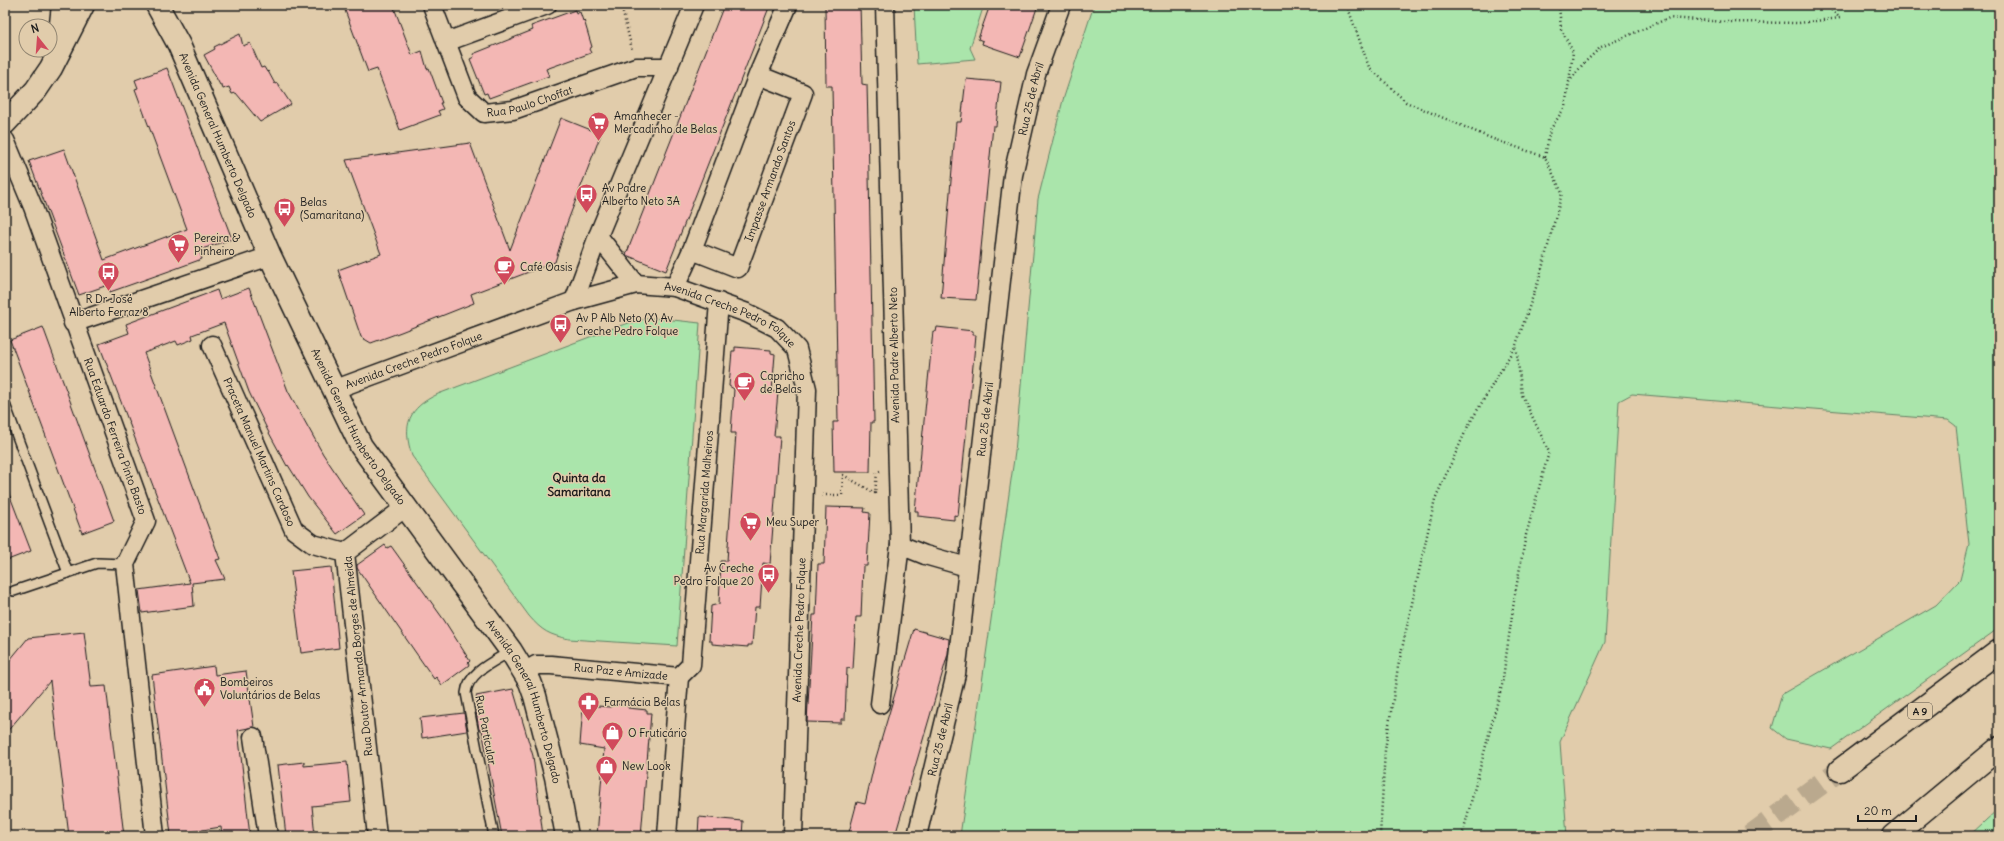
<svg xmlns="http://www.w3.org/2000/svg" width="2004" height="841" viewBox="0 0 2004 841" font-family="Delius,sans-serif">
<rect width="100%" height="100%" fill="#e1ccab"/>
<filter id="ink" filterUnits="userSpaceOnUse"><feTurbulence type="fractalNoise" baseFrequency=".025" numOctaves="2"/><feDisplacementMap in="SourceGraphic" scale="8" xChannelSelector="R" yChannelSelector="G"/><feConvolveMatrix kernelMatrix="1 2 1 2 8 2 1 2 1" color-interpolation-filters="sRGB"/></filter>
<g filter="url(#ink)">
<g fill="#aae5ab" stroke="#638064">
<path d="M914 5H984L970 48 975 59 917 64Z"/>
<path d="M1094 5H1999V628L1831 749 1786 739 1772 728 1782 694 1936 605 1960 580 1969 544 1956 426 1948 420 1632 394 1619 401 1605 642 1560 742 1567 836H960L1015 452 1038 199 1063 100Z"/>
<path d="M655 318 700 323 677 646 569 639C549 635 542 631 529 616L412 456C402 425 408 408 438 394L619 326 639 320Z"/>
<path d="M1999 808V836H1969Z"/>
</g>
<g fill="#f3b7b4" stroke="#1c1c1c">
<path d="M343 5H393L412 55 422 51 427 69 429 68 442 103H440L443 109 438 111 440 115 400 130 377 69 368 72Z"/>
<path d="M724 5H770L666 271 626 255Z"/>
<path d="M825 5H860L862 84 867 85 868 126 874 422H871L870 472H834L833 422H838L832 86H826Z"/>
<path d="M990 5H1038L1020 57 982 44 983 41 978 39Z"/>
<path d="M575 10 576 14 580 12 583 21 584 20 592 47 589 49 591 53 546 69 549 76 489 98 487 93 484 94 470 59 474 57 473 54 533 30 531 26Z"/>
<path d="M240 34 243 46 250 43 261 68 264 67 267 72 268 71 275 84 277 83 291 104 260 122 236 93 232 94 229 87 223 89 222 85H220L204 55 215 49 214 47Z"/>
<path d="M167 68 232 239 199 250 202 259 172 270 110 292 108 285 79 295 29 161 64 149 104 260 187 229 135 89 138 88 135 80Z"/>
<path d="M966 79 1001 82 996 126H993L976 300 941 298 956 122H961Z"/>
<path d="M561 118 601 134 567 223 555 262 471 294 474 303 401 332 371 343 361 337 338 270 381 254 346 160 470 143 510 250Z"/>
<path d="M249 288 288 391 323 454 364 515 337 534 308 497 288 465 287 466 268 431 249 392 224 323 192 335 193 339 178 345 176 341 144 353 220 559 216 560 225 579 192 583 194 606 142 613 139 590 190 583 99 344 129 333 126 324 217 290 220 299Z"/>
<path d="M43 327 114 521 82 533 10 340Z"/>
<path d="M937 327 973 331V335H976L958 516 954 515V520L918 516V511H915L933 331 936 332Z"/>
<path d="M735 347 771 350V353L775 354 772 392H778L774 436H780L770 564 763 563 760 607H755L752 645H748V647L712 644V641H709L711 606 719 604 721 561H727L736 433H731L734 389 729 386 732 351H735Z"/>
<path d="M6 486 31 551 5 561V487Z"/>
<path d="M826 507 865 508 864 512 870 513 867 566H863L861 617H856L853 669 847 668 845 719H841V723L807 722 813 615H816L818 564H824Z"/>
<path d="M385 545 387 548 391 546 444 620 470 661 468 663 469 665 442 685 436 677 434 679 357 568V565Z"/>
<path d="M331 567 339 648 301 653 291 571Z"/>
<path d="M914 629 949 639 948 654 895 836H848L857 802 865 804 875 761Z"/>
<path d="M84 632 91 687 106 686 124 836H69L50 681 5 734V666L28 638Z"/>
<path d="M214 666 215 675 246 671 254 727 238 730 250 836H222L221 827 171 835 152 675Z"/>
<path d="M513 689 533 756 543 836H502L482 730H479L476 711H479L476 696Z"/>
<path d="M611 704 628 705V708L647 710V713H651L641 836H597L604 749 580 745 583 705 611 707Z"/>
<path d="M464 713 467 731 422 738 420 718Z"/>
<path d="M304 762V766L347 762 351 802 312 806 315 836H286L278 765Z"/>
<path d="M699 817 743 821 742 836H698Z"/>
</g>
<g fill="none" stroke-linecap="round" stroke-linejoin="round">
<path stroke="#baa98e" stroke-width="22" stroke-dasharray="22 11" stroke-linecap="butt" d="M1750 836 1840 770"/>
<defs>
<g id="lane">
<path d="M5 404 68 573"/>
<path d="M14 591 97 563 125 564"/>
<path d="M494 836 466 693C468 672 495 661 511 651"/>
</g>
<g id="street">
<path id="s1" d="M432 5 467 97 484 113 513 110 636 67H669"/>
<path d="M446 42 547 5"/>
<path d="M758 75 803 93 738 268 692 250 758 75 788 5"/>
<path id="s2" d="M5 140 33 207 146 521 125 564 155 836"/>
<path d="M598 236 636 284"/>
<path d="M675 287 692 250"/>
<path d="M574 301 598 236 694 5"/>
<path d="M73 323 270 256"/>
<path id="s3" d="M212 345 294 530 313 544 345 553"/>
<path id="s4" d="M333 390 574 301 636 284 675 287 747 313 777 328 797 349 807 389 793 836"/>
<path d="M900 545 925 555 967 567"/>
<path id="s5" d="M524 672 536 665H551L679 677 667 836"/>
<path id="s6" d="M679 677 691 665 719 302"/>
<path d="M880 704 900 545 885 5"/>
<path d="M253 737 268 836"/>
<path d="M377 836 345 553 407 506"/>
<path id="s7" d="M917 836 956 674 1013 175 1036 74 1061 5"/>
</g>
<g id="secondary">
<path id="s8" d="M157 5 179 45 270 256 361 446 511 651 530 682 535 696 556 777 567 836"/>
<path d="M59 42 63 5"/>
<path d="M5 123 36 90 51 68 83 5"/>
</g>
<g id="highway">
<path d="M1840 770 1999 651"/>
<path d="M1893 836 1999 748"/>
</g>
</defs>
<use href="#lane" stroke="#1c1c1c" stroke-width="12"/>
<use href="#street" stroke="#1c1c1c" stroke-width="21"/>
<use href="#secondary" stroke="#1c1c1c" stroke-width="25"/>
<use href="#highway" stroke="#1c1c1c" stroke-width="25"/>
<g stroke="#1c1c1c" stroke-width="2.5" stroke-dasharray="1 3" stroke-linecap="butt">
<path d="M621 5 632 49"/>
<path d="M1347 5 1369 67 1406 102 1493 139 1545 157 1562 193 1540 276 1516 345 1468 426 1435 499 1398 667 1385 750 1380 836"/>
<path d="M1559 5 1561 29 1573 52 1569 82"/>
<path d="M1545 157 1550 130 1565 107 1569 82 1583 64 1601 47 1669 18 1727 22 1799 23 1840 18 1826 5"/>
<path d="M822 495H842L843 475 875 493 877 472 880 471"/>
<path d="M1462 836 1502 685 1515 594 1526 535 1549 452 1522 395 1516 345"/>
</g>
<use href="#lane" stroke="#e1ccab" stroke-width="9"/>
<use href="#street" stroke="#e1ccab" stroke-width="18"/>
<use href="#secondary" stroke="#e1ccab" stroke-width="22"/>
<use href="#highway" stroke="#e1ccab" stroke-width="22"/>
</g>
</g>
<defs>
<symbol id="supermarket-pin" viewBox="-11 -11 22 30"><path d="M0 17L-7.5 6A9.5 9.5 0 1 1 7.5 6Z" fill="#d1495b" stroke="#e1ccab"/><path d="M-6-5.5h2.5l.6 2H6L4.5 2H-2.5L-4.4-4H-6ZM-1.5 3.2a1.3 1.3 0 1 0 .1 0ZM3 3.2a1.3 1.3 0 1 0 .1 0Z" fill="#fff"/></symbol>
<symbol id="bus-pin" viewBox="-11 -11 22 30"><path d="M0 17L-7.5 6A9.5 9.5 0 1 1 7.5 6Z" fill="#d1495b" stroke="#e1ccab"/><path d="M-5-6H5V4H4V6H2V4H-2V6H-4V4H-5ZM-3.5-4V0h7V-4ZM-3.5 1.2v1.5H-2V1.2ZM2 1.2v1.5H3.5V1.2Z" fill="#fff"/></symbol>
<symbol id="cafe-pin" viewBox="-11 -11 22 30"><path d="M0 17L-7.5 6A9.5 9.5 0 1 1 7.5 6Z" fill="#d1495b" stroke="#e1ccab"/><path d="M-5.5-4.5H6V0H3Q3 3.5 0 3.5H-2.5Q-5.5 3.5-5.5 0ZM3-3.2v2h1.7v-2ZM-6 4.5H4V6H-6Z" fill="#fff"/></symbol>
<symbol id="civic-pin" viewBox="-11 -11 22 30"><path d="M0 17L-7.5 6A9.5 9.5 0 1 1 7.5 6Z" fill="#d1495b" stroke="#e1ccab"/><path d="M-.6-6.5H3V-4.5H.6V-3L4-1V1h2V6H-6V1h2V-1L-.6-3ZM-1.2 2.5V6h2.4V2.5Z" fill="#fff"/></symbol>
<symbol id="pharmacy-pin" viewBox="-11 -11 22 30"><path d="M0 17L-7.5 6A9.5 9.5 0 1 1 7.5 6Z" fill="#d1495b" stroke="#e1ccab"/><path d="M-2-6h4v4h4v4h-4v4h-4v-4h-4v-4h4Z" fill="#fff"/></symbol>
<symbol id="shop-pin" viewBox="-11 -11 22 30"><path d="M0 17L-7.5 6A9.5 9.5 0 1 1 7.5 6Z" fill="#d1495b" stroke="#e1ccab"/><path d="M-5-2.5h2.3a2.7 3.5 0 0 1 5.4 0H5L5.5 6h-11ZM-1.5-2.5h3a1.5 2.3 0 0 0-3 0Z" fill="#fff"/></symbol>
</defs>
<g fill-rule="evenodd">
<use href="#supermarket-pin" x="586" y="110" width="25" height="34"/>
<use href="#bus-pin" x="574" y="182" width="25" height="34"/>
<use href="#bus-pin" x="272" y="196" width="25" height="34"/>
<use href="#supermarket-pin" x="166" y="232" width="25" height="34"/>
<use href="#cafe-pin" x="492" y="254" width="25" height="34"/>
<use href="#bus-pin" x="96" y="260" width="25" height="34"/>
<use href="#bus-pin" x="548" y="312" width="25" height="34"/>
<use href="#cafe-pin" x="732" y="370" width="25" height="34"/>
<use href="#supermarket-pin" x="738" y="510" width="25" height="34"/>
<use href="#bus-pin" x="756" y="562" width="25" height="34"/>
<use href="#civic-pin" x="192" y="676" width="25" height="34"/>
<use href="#pharmacy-pin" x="576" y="690" width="25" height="34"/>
<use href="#shop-pin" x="600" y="720" width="25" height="34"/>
<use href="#shop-pin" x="594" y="754" width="25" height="34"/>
</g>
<g text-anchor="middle" stroke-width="3" stroke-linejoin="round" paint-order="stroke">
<rect fill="#e1ccab" stroke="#575147" stroke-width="1" x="1908" y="703" width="24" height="16" rx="3"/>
<g font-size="10" font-weight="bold" fill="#1c1c1c">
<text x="1920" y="715">A 9</text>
</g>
<g font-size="11" fill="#1c1c1c" stroke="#e1ccab">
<text dy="4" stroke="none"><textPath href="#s1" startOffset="169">Rua Paulo Choffat</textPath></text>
<text dy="4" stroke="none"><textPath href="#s7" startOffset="747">Rua 25 de Abril</textPath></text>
<text dy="4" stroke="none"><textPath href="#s8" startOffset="144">Avenida General Humberto Delgado</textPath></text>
<text transform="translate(770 181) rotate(-70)" y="4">Impasse Armando Santos</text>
<text dy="4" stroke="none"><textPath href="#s4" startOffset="422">Avenida Creche Pedro Folque</textPath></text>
<text transform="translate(894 355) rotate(-91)" y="4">Avenida Padre Alberto Neto</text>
<text dy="4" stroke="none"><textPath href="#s4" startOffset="86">Avenida Creche Pedro Folque</textPath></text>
<text dy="4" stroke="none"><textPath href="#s7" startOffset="423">Rua 25 de Abril</textPath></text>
<text dy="4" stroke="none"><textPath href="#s8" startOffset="468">Avenida General Humberto Delgado</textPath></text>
<text dy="4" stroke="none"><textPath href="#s2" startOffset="316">Rua Eduardo Ferreira Pinto Basto</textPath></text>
<text dy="4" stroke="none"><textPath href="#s3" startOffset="117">Praceta Manuel Martins Cardoso</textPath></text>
<text dy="4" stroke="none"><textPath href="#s6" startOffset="190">Rua Margarida Malheiros</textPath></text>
<text transform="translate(799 630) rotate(-88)" y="4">Avenida Creche Pedro Folque</text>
<text transform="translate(358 656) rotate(-96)" y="4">Rua Doutor Armando Borges de Almeida</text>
<text dy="4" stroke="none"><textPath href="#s5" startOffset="99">Rua Paz e Amizade</textPath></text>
<text dy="4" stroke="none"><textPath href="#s8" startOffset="792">Avenida General Humberto Delgado</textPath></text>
<text transform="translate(486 730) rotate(79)" y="4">Rua Particular</text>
<text dy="4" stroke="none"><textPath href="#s7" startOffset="99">Rua 25 de Abril</textPath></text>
</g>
<g font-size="11" fill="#1c1c1c" stroke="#e1ccab" text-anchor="start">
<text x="614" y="120">Amanhecer -<tspan x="614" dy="13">Mercadinho de Belas</tspan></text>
<text x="602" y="192">Av Padre<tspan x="602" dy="13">Alberto Neto 3A</tspan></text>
<text x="300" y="206">Belas<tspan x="300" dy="13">(Samaritana)</tspan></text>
<text x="194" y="242">Pereira &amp;<tspan x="194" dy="13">Pinheiro</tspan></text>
<text x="520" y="271">Café Oasis</text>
<text x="109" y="303" text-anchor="middle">R Dr José<tspan x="109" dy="13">Alberto Ferraz 8</tspan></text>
<text x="576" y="322">Av P Alb Neto (X) Av<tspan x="576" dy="13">Creche Pedro Folque</tspan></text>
<text x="760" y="380">Capricho<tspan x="760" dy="13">de Belas</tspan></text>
<text x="766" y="526">Meu Super</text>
<text x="754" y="572" text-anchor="end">Av Creche<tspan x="754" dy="13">Pedro Folque 20</tspan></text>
<text x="220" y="686">Bombeiros<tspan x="220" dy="13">Voluntários de Belas</tspan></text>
<text x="604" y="706">Farmácia Belas</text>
<text x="628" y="737">O Fruticário</text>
<text x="622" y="770">New Look</text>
</g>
<g font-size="12" font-weight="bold" fill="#1c1c1c" stroke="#e1ccab">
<text x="579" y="482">Quinta da<tspan x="579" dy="14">Samaritana</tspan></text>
</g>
</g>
<rect width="2004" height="841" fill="none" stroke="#e1ccab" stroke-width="20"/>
<rect x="10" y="10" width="1984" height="821" fill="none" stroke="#1c1c1c" stroke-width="1.5" filter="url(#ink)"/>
<g transform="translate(38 38) rotate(343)"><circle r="19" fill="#e1ccab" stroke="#928672"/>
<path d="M0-3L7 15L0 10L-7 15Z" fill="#d1495b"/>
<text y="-6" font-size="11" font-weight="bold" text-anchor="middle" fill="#1c1c1c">N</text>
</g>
<path d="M1858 815v6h58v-6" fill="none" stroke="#1c1c1c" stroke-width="2"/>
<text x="1864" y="815" font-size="12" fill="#1c1c1c" stroke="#e1ccab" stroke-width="3" paint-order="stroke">20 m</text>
</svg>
